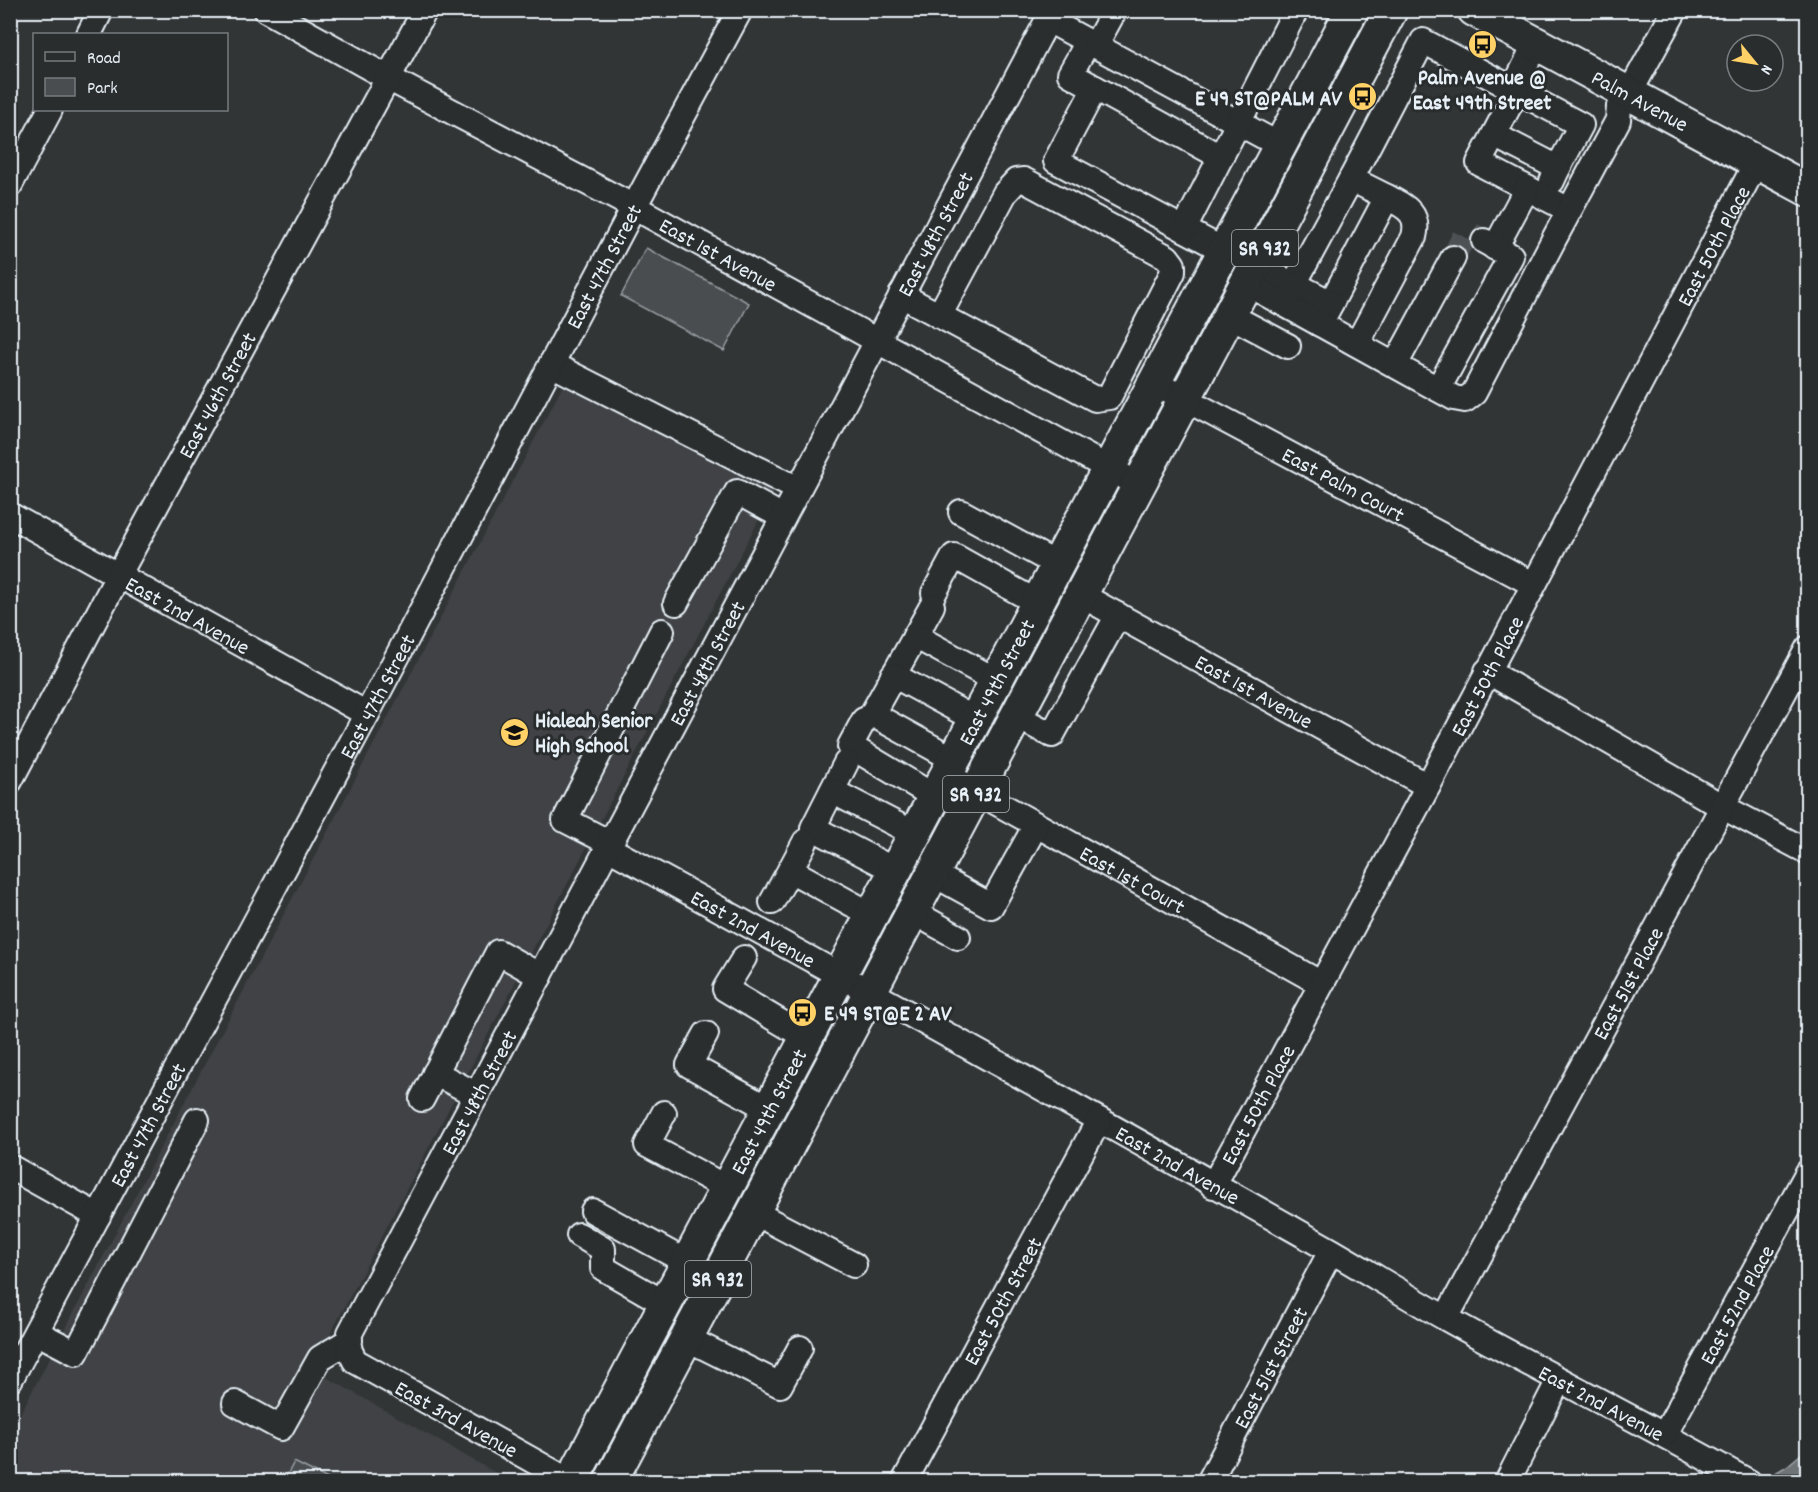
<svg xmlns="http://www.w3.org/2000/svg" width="1818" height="1492" viewBox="0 0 1818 1492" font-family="Dekko,sans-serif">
<rect width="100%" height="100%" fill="#323536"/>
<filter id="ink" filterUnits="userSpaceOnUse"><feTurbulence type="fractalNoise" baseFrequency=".0167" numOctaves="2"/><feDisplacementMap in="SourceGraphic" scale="12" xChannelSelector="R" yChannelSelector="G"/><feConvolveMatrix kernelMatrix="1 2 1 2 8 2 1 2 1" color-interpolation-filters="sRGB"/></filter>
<g filter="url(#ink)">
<path fill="#3f4244" d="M566 380 774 491 312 1369 510 1481 11 1482V1431Z"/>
<g fill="#494d4f" stroke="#989fa4" stroke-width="1.5">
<path d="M646 248 749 303 724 351 621 296Z"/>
<path d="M294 1462 332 1481H284Z"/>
</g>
<path fill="#6e7376" stroke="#9fa5aa" stroke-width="1.5" d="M1807 1449V1481H1762L1787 1466Z"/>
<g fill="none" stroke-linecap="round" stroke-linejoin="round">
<path stroke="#4d5153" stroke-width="24" stroke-dasharray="24 12" stroke-linecap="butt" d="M1453 258 1466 232 1484 241"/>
<defs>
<g id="minor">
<path id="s1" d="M266 10 388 78 634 207 1139 485"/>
<path d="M1048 20 1281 146"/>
<path d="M89 34 101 10"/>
<path d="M1088 42 1070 74 1221 157"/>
<path d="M1095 46 1113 13"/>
<path d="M1095 88 1056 161 1225 251"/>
<path d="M1513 89 1536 44"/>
<path d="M1517 91 1581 125 1558 168"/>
<path d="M1619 107 1629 94 1675 10"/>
<path d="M1494 135 1558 168 1552 181"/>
<path d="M1351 179 1423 41 1517 91 1479 163 1569 210"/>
<path d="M10 185 50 110"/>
<path d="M1184 229 1296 10"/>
<path d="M1495 248 1527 188"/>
<path d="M1254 267 1294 284 1351 179 1387 197 1320 324"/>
<path d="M1246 283 1454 398 1465 400 1474 393 1554 239 1618 120 1619 107"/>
<path d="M1294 284 1331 303"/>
<path d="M901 295 1095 399 1109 397 1173 272V265L1167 257 1024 180 1016 181 1005 193 939 316"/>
<path d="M1229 315 1288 346"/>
<path d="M1357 344 1414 237C1420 213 1406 207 1387 197"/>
<path d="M551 364 798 489"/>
<path d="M1395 365 1453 258"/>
<path id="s2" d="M1155 383 1533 584"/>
<path d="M1438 389 1511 256 1484 241"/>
<path d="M961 512 1058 565"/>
<path id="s3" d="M10 515 367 714"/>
<path d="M934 593 954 556 1038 603"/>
<path id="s4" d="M1081 595 1428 786"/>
<path d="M676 603 737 492 783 517"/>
<path d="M932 606 872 714 955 760"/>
<path d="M915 636 997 681"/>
<path d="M1487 671 1723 807 1808 852"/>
<path d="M893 675 976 720"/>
<path d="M1016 716 1052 735 1118 615"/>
<path d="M864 720 850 746 935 797"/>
<path d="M846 763 813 828 896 871"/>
<path id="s5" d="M947 775 1320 983"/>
<path id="s6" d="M10 781 119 574 425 10"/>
<path d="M832 791 915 834"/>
<path d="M610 843 565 820 662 631"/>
<path id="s7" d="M608 848C850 980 1090 1114 1330 1250 1370 1273 1409 1298 1449 1320 1548 1375 1650 1426 1749 1482"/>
<path d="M790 870 805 842"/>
<path d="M933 874 991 906 1036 825"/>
<path d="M772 902 790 870 872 915"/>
<path d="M913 912 958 937"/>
<path d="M744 958 725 989 807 1038"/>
<path d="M706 1034 689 1065 769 1109"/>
<path d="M435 1073 477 1095"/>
<path d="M422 1099 498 952 540 976"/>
<path d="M664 1113 647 1145 727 1188"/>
<path d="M10 1167 98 1216"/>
<path id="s8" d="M1213 1186 1428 786 1756 163"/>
<path d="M593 1211 688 1263"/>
<path d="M753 1212 854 1265"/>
<path d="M579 1235 603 1249V1268L666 1304"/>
<path id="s9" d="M1446 1318 1808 648"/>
<path d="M36 1332 76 1353 197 1120"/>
<path d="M686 1338 780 1385 800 1348"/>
<path id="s10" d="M10 1380 367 714 634 207 740 10"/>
<path d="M235 1403 281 1428 320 1358 350 1340"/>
<path id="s11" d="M1665 1434 1808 1172"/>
<path id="s12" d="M571 1482 355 1361 349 1349 350 1333 1053 10"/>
<path id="s13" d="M904 1482 1099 1120"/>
<path id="s14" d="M1209 1482 1331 1251"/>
<path d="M1507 1482 1559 1380"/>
</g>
<g id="major">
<path id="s15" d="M1474 10 1808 190"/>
<path id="s16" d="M571 1482 1352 10"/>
<path d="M610 1482 1391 10"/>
</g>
</defs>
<use href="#minor" stroke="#e8f1f8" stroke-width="28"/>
<use href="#major" stroke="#e8f1f8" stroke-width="36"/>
<use href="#minor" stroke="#2a2d2e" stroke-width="24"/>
<use href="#major" stroke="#2a2d2e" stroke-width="32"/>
</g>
</g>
<defs>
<symbol id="bus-disc" viewBox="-11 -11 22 22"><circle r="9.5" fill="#ffd166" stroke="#2a2d2e"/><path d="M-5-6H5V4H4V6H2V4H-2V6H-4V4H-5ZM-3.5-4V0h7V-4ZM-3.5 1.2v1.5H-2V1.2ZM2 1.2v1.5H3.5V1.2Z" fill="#111"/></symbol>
<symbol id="school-disc" viewBox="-11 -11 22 22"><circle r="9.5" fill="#ffd166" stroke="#2a2d2e"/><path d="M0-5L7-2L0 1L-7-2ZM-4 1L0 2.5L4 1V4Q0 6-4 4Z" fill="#111"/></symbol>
</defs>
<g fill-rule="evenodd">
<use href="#bus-disc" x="1466" y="28" width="33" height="33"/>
<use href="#bus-disc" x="1346" y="80" width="33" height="33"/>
<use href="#school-disc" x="498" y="716" width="33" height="33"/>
<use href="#bus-disc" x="786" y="996" width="33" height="33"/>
</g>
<g text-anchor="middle" stroke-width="6" stroke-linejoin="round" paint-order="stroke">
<g fill="#2a2d2e" stroke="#afb6bb" stroke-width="1.5">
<rect x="1232" y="230" width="66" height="36" rx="4.5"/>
<rect x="943" y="776" width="66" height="36" rx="4.5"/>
<rect x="685" y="1261" width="66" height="36" rx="4.5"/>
</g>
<g font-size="21" font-weight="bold" fill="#e8f1f8">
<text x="1265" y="255">SR 932</text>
<text x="976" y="801">SR 932</text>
<text x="718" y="1286">SR 932</text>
</g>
<g font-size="22" font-weight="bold" fill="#e8f1f8" stroke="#2a2d2e" text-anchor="start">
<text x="1482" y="84" text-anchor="middle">Palm Avenue @<tspan x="1482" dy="25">East 49th Street</tspan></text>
<text x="1342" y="105" text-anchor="end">E 49 ST@PALM AV</text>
<text x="535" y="727">Hialeah Senior<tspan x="535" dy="25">High School</tspan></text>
<text x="824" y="1020">E 49 ST@E 2 AV</text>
</g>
<g font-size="22" fill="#e8f1f8" stroke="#2a2d2e">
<text dy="8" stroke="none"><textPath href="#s15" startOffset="189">Palm Avenue</textPath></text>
<text dy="8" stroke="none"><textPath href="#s12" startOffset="1522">East 48th Street</textPath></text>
<text dy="8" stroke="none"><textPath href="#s8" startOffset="1065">East 50th Place</textPath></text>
<text dy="8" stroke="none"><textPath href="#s1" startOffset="514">East 1st Avenue</textPath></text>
<text dy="8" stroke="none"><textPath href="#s10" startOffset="1262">East 47th Street</textPath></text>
<text dy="8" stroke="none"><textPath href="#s6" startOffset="438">East 46th Street</textPath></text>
<text dy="8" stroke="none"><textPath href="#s2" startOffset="214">East Palm Court</textPath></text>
<text dy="8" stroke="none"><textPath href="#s3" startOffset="204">East 2nd Avenue</textPath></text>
<text dy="8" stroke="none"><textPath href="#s12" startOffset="1036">East 48th Street</textPath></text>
<text dy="8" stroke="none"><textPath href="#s8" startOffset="579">East 50th Place</textPath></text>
<text dy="8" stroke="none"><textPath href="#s16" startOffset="906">East 49th Street</textPath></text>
<text dy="8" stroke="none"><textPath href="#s4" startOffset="198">East 1st Avenue</textPath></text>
<text dy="8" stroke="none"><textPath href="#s10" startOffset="776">East 47th Street</textPath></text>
<text dy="8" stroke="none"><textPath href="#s5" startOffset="213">East 1st Court</textPath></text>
<text dy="8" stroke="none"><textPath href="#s7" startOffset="166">East 2nd Avenue</textPath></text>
<text dy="8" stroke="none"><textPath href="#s9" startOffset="381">East 51st Place</textPath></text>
<text dy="8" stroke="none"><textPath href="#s12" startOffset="550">East 48th Street</textPath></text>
<text dy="8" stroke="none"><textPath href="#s8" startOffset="93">East 50th Place</textPath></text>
<text dy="8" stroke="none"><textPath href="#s16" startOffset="420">East 49th Street</textPath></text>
<text dy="8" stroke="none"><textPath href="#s10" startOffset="290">East 47th Street</textPath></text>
<text dy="8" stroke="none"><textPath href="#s7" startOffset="652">East 2nd Avenue</textPath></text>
<text dy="8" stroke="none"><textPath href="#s13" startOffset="206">East 50th Street</textPath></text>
<text dy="8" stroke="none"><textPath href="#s11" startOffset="148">East 52nd Place</textPath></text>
<text dy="8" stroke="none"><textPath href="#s14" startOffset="130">East 51st Street</textPath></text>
<text dy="8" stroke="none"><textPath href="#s7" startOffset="1138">East 2nd Avenue</textPath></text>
<text transform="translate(457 1418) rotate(29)" y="8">East 3rd Avenue</text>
</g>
</g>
<rect width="1818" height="1492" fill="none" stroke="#2a2d2e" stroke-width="36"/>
<rect x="18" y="18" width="1782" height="1456" fill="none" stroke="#e8f1f8" stroke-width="2" filter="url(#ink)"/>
<rect x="33" y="33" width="195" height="78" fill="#2a2d2e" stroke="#767b7f" stroke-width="1.5"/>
<rect x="45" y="52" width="30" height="9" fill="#2a2d2e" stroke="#767b7f" stroke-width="1.5"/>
<text x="87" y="63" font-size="18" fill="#e8f1f8">Road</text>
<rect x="45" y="78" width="30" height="18" fill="#494d4f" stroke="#767b7f" stroke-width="1.5"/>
<text x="87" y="93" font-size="18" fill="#e8f1f8">Park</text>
<g transform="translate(1755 63) rotate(120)"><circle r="28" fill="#2a2d2e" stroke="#767b7f" stroke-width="1.5"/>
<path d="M0-4.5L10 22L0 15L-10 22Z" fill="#ffd166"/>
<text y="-9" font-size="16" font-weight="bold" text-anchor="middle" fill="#e8f1f8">N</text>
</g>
</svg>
